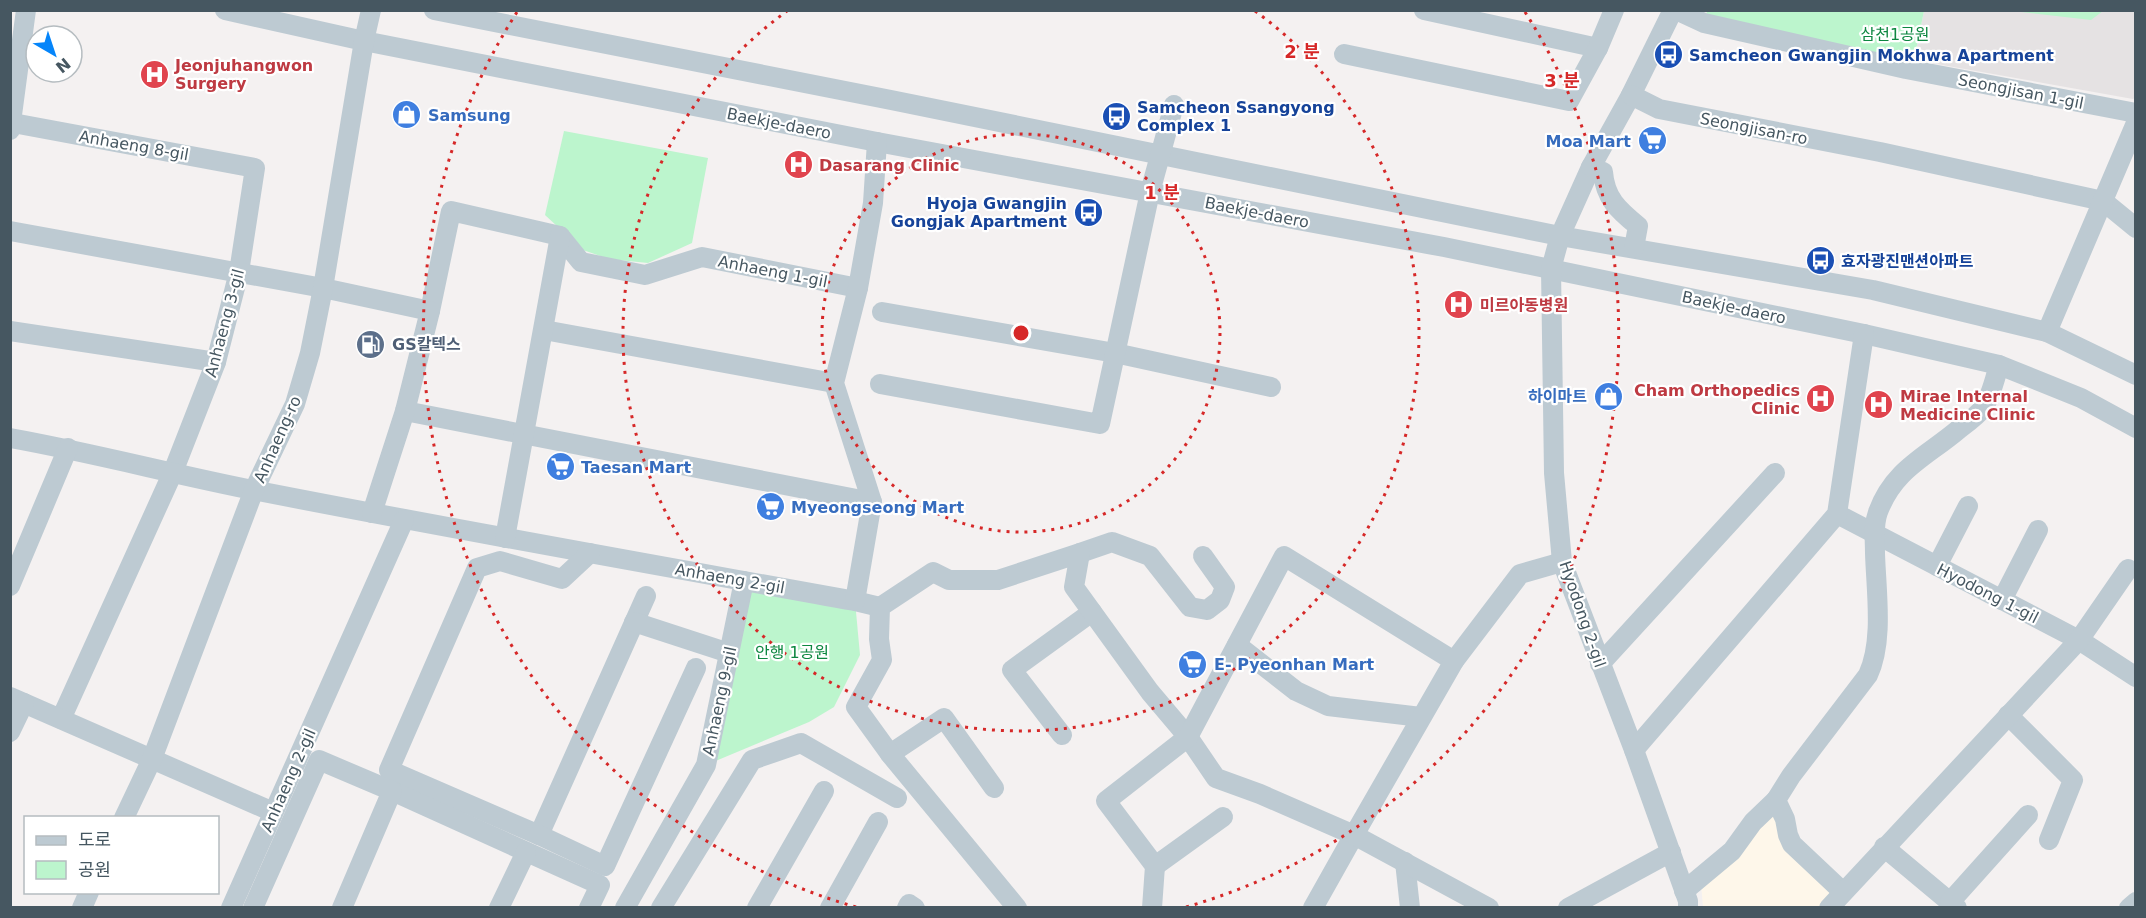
<svg xmlns="http://www.w3.org/2000/svg" width="2146" height="918" viewBox="0 0 2146 918" font-family="'DejaVu Sans','Noto Sans KR',sans-serif">
<rect width="100%" height="100%" fill="#f4f1f1"/>
<path fill="#fef7ea" d="M1769 812 1839 892 1825 907H1703L1701 884Z"/>
<path fill="#e5e2e3" d="M1924 11H2135L2136 97 2133 99 1914 60Z"/>
<g fill="#bcf5cd">
<path d="M1707 10 1924 11 1914 60 1830 46 1706 17Z"/>
<path d="M2013 11 2103 10V11L2091 20Z"/>
<path d="M564 131 708 158 692 243 648 263 609 259 583 250 545 215Z"/>
<path d="M744 581 855 601 860 655 834 707 809 722 706 765Z"/>
</g>
<g fill="none" stroke-linecap="round" stroke-linejoin="round">
<g stroke="#bdcad2" stroke-width="20">
<path d="M225 10 364 41 877 142 1444 247 1864 334 1999 365 2081 398 2136 428"/>
<path d="M434 10 891 100 1560 236 1873 290 2047 332 2136 375"/>
<path d="M1424 10 1598 48"/>
<path d="M1673 10 1631 95 1591 167 1560 236 1551 269 1554 473 1562 562 1634 750 1688 901V908"/>
<path d="M1676 10 1704 23 1906 69 2136 113"/>
<path d="M1344 54 1569 101 1598 48 1614 10"/>
<path d="M1631 95 1659 109 1880 152 2103 201 2136 228"/>
<path d="M13 123 255 168 239 272 216 362 173 472 61 719"/>
<path d="M10 130 26 10"/>
<path d="M1591 167 1603 172C1605 198 1618 210 1638 226L1634 248"/>
<path d="M10 231 323 288 430 311 451 211 560 236 581 262 645 275 702 257 858 288"/>
<path d="M882 312 1115 353 1271 387"/>
<path d="M544 330 834 383"/>
<path d="M10 331 216 362"/>
<path d="M2047 332 2136 123"/>
<path d="M880 384 1100 424 1150 192 1174 105"/>
<path d="M405 411 872 502"/>
<path d="M10 438C94 453 176 475 258 491 457 530 656 565 855 601L880 607"/>
<path d="M372 513 405 411 430 311"/>
<path d="M1837 514 2079 640 2136 677"/>
<path d="M505 538 560 236"/>
<path d="M590 553 562 579 500 561 477 568 389 770 539 835 646 596"/>
<path d="M1080 553 1112 542 1150 556 1190 607 1207 610 1220 600 1225 587 1203 556"/>
<path d="M1937 566 1968 506"/>
<path d="M10 586 68 448"/>
<path d="M2002 600 2038 530"/>
<path d="M855 601 872 502 834 383 858 288 873 203 877 142"/>
<path d="M634 622 729 653"/>
<path d="M1237 645 1296 691 1328 706 1421 717"/>
<path d="M1600 664 1775 473"/>
<path d="M10 697 273 812"/>
<path d="M2008 715 2073 780 2049 840"/>
<path d="M10 732 24 703"/>
<path d="M1062 735 1012 670 1092 612"/>
<path d="M1634 750 1837 514 1864 334"/>
<path d="M890 754 944 718 994 788"/>
<path d="M392 791 600 885 589 908"/>
<path d="M124 818 152 759 254 490 295 404 310 353 323 288 364 41 371 10"/>
<path d="M539 835 605 866 696 668"/>
<path d="M1884 847 1957 908"/>
<path d="M1405 862 1410 908"/>
<path d="M1155 866 1223 817"/>
<path d="M1684 891 1732 851 1753 822 1776 800"/>
<path d="M1843 892 1792 844 1788 835 1785 819 1776 800 1791 776 1868 675C1884 641 1876 590 1875 553 1875 540 1873 525 1878 512 1894 469 1926 457 1959 429 1967 423 1977 416 1983 408 1991 397 1995 378 1999 365"/>
<path d="M1950 902 2028 815"/>
<path d="M82 908 89 892"/>
<path d="M231 908 404 520"/>
<path d="M253 908 319 760 392 791 342 908"/>
<path d="M499 908 526 852"/>
<path d="M625 908 706 765 744 581"/>
<path d="M661 908 752 760 801 743 897 798"/>
<path d="M757 908 824 791"/>
<path d="M830 908 878 822"/>
<path d="M907 908 909 904 915 908"/>
<path d="M1017 908 890 754 856 707 882 660 879 639 880 607 933 572 949 580H998L1080 553 1074 587 1150 692 1188 737 1216 778 1260 794 1354 835 1313 908"/>
<path d="M1152 908 1155 866 1106 801 1188 737 1284 556 1454 661"/>
<path d="M1489 908 1354 835 1454 661 1520 574 1562 562"/>
<path d="M1568 908 1671 852"/>
<path d="M1829 908 2079 640 2128 569"/>
<path d="M2129 908 2136 902"/>
</g>
</g>
<g fill="none" stroke="#d62828" stroke-width="3" stroke-dasharray="3 6">
<circle cx="1021" cy="333" r="199"/>
<path d="M1255 11A398 398 0 1 1 787 11"/>
<path d="M856 907A597 597 0 0 1 517 12M1525 12A597 597 0 0 1 1186 907"/>
</g>
<defs>
<symbol id="bus-disc" viewBox="-11 -11 22 22"><circle r="9.5" fill="#1a4fb4" stroke="#fff"/><path d="M-5-6H5V4H4V6H2V4H-2V6H-4V4H-5ZM-3.5-4V0h7V-4ZM-3.5 1.2v1.5H-2V1.2ZM2 1.2v1.5H3.5V1.2Z" fill="#fff"/></symbol>
<symbol id="hospital-disc" viewBox="-11 -11 22 22"><circle r="9.5" fill="#e0444e" stroke="#fff"/><path d="M-5-5h3v3.5h4V-5h3V5h-3V1.5h-4V5h-3Z" fill="#fff"/></symbol>
<symbol id="shop-disc" viewBox="-11 -11 22 22"><circle r="9.5" fill="#3f7fe0" stroke="#fff"/><path d="M-5-2.5h2.3a2.7 3.5 0 0 1 5.4 0H5L5.5 6h-11ZM-1.5-2.5h3a1.5 2.3 0 0 0-3 0Z" fill="#fff"/></symbol>
<symbol id="supermarket-disc" viewBox="-11 -11 22 22"><circle r="9.5" fill="#3f7fe0" stroke="#fff"/><path d="M-6-5.5h2.5l.6 2H6L4.5 2H-2.5L-4.4-4H-6ZM-1.5 3.2a1.3 1.3 0 1 0 .1 0ZM3 3.2a1.3 1.3 0 1 0 .1 0Z" fill="#fff"/></symbol>
<symbol id="fuel-disc" viewBox="-11 -11 22 22"><circle r="9.5" fill="#5c6f8a" stroke="#fff"/><path d="M-5.5-6h7V0h2V4h1.3V-2.5L3-4.5l.8-.8L6-3V5H2.5V1h-1V6h-7ZM-4.2-4.7v3.2H.2V-4.7Z" fill="#fff"/></symbol>
</defs>
<g fill-rule="evenodd">
<use href="#bus-disc" x="1652" y="38" width="33" height="33"/>
<use href="#hospital-disc" x="138" y="58" width="33" height="33"/>
<use href="#shop-disc" x="390" y="98" width="33" height="33"/>
<use href="#bus-disc" x="1100" y="100" width="33" height="33"/>
<use href="#supermarket-disc" x="1636" y="124" width="33" height="33"/>
<use href="#hospital-disc" x="782" y="148" width="33" height="33"/>
<use href="#bus-disc" x="1072" y="196" width="33" height="33"/>
<use href="#bus-disc" x="1804" y="244" width="33" height="33"/>
<use href="#hospital-disc" x="1442" y="288" width="33" height="33"/>
<use href="#fuel-disc" x="354" y="328" width="33" height="33"/>
<use href="#shop-disc" x="1592" y="380" width="33" height="33"/>
<use href="#hospital-disc" x="1804" y="382" width="33" height="33"/>
<use href="#hospital-disc" x="1862" y="388" width="33" height="33"/>
<use href="#supermarket-disc" x="544" y="450" width="33" height="33"/>
<use href="#supermarket-disc" x="754" y="490" width="33" height="33"/>
<use href="#supermarket-disc" x="1176" y="648" width="33" height="33"/>
</g>
<g text-anchor="middle" stroke-width="4.5" stroke-linejoin="round" paint-order="stroke">
<g font-size="16" fill="#0d8740" stroke="#fff">
<text x="1895" y="40">삼천1공원</text>
<text x="792" y="658">안행 1공원</text>
</g>
<g font-size="16" font-weight="bold" fill="#164399" stroke="#fff" text-anchor="start">
<text x="1689" y="61">Samcheon Gwangjin Mokhwa Apartment</text>
<text x="1137" y="113">Samcheon Ssangyong<tspan x="1137" dy="18">Complex 1</tspan></text>
<text x="1067" y="209" text-anchor="end">Hyoja Gwangjin<tspan x="1067" dy="18">Gongjak Apartment</tspan></text>
<text x="1841" y="267">효자광진맨션아파트</text>
</g>
<g font-size="16" font-weight="bold" fill="#be3a42" stroke="#fff" text-anchor="start">
<text x="175" y="71">Jeonjuhangwon<tspan x="175" dy="18">Surgery</tspan></text>
<text x="819" y="171">Dasarang Clinic</text>
<text x="1480" y="311">미르아동병원</text>
<text x="1800" y="396" text-anchor="end">Cham Orthopedics<tspan x="1800" dy="18">Clinic</tspan></text>
<text x="1900" y="402">Mirae Internal<tspan x="1900" dy="18">Medicine Clinic</tspan></text>
</g>
<g font-size="16" fill="#465761" stroke="#fff">
<text transform="translate(2021 91) rotate(11)" y="6">Seongjisan 1-gil</text>
<text transform="translate(779 123) rotate(11)" y="6">Baekje-daero</text>
<text transform="translate(1754 128) rotate(11)" y="6">Seongjisan-ro</text>
<text transform="translate(134 145) rotate(10)" y="6">Anhaeng 8-gil</text>
<text transform="translate(1257 212) rotate(11)" y="6">Baekje-daero</text>
<text transform="translate(773 271) rotate(11)" y="6">Anhaeng 1-gil</text>
<text transform="translate(1734 307) rotate(12)" y="6">Baekje-daero</text>
<text transform="translate(224 323) rotate(-75)" y="6">Anhaeng 3-gil</text>
<text transform="translate(277 439) rotate(-66)" y="6">Anhaeng-ro</text>
<text transform="translate(730 578) rotate(10)" y="6">Anhaeng 2-gil</text>
<text transform="translate(1988 593) rotate(27)" y="6">Hyodong 1-gil</text>
<text transform="translate(1583 614) rotate(71)" y="6">Hyodong 2-gil</text>
<text transform="translate(719 701) rotate(-78)" y="6">Anhaeng 9-gil</text>
<text transform="translate(288 780) rotate(-66)" y="6">Anhaeng 2-gil</text>
</g>
<g font-size="16" font-weight="bold" fill="#366cbe" stroke="#fff" text-anchor="start">
<text x="428" y="121">Samsung</text>
<text x="1631" y="147" text-anchor="end">Moa Mart</text>
<text x="1587" y="402" text-anchor="end">하이마트</text>
<text x="581" y="473">Taesan Mart</text>
<text x="791" y="513">Myeongseong Mart</text>
<text x="1214" y="670">E- Pyeonhan Mart</text>
</g>
<g font-size="16" font-weight="bold" fill="#4e5e75" stroke="#fff" text-anchor="start">
<text x="392" y="350">GS칼텍스</text>
</g>
</g>
<circle cx="1021" cy="333" r="9" fill="#d62828" stroke="#fff" stroke-width="3"/>
<g font-size="18" text-anchor="middle" font-weight="bold" fill="#d62828" stroke="#fff" stroke-width="4.5" stroke-linejoin="round" paint-order="stroke">
<text x="1302" y="58">2 분</text>
<text x="1562" y="87">3 분</text>
<text x="1162" y="199">1 분</text>
</g>
<rect width="2146" height="918" fill="none" stroke="#465761" stroke-width="24"/>
<rect x="24" y="816" width="195" height="78" fill="#ffffff" stroke="#b5bcc0" stroke-width="1.5"/>
<rect x="36" y="836" width="30" height="9" fill="#bdcad2" stroke="#b5bcc0" stroke-width="1.5"/>
<text x="78" y="846" font-size="18" fill="#465761">도로</text>
<rect x="36" y="861" width="30" height="18" fill="#bcf5cd" stroke="#b5bcc0" stroke-width="1.5"/>
<text x="78" y="876" font-size="18" fill="#465761">공원</text>
<g transform="translate(54 54) rotate(141)"><circle r="28" fill="#ffffff" stroke="#b5bcc0" stroke-width="1.5"/>
<path d="M0-4.5L10 22L0 15L-10 22Z" fill="#0585fa"/>
<text y="-9" font-size="16" font-weight="bold" text-anchor="middle" fill="#465761">N</text>
</g>
</svg>
